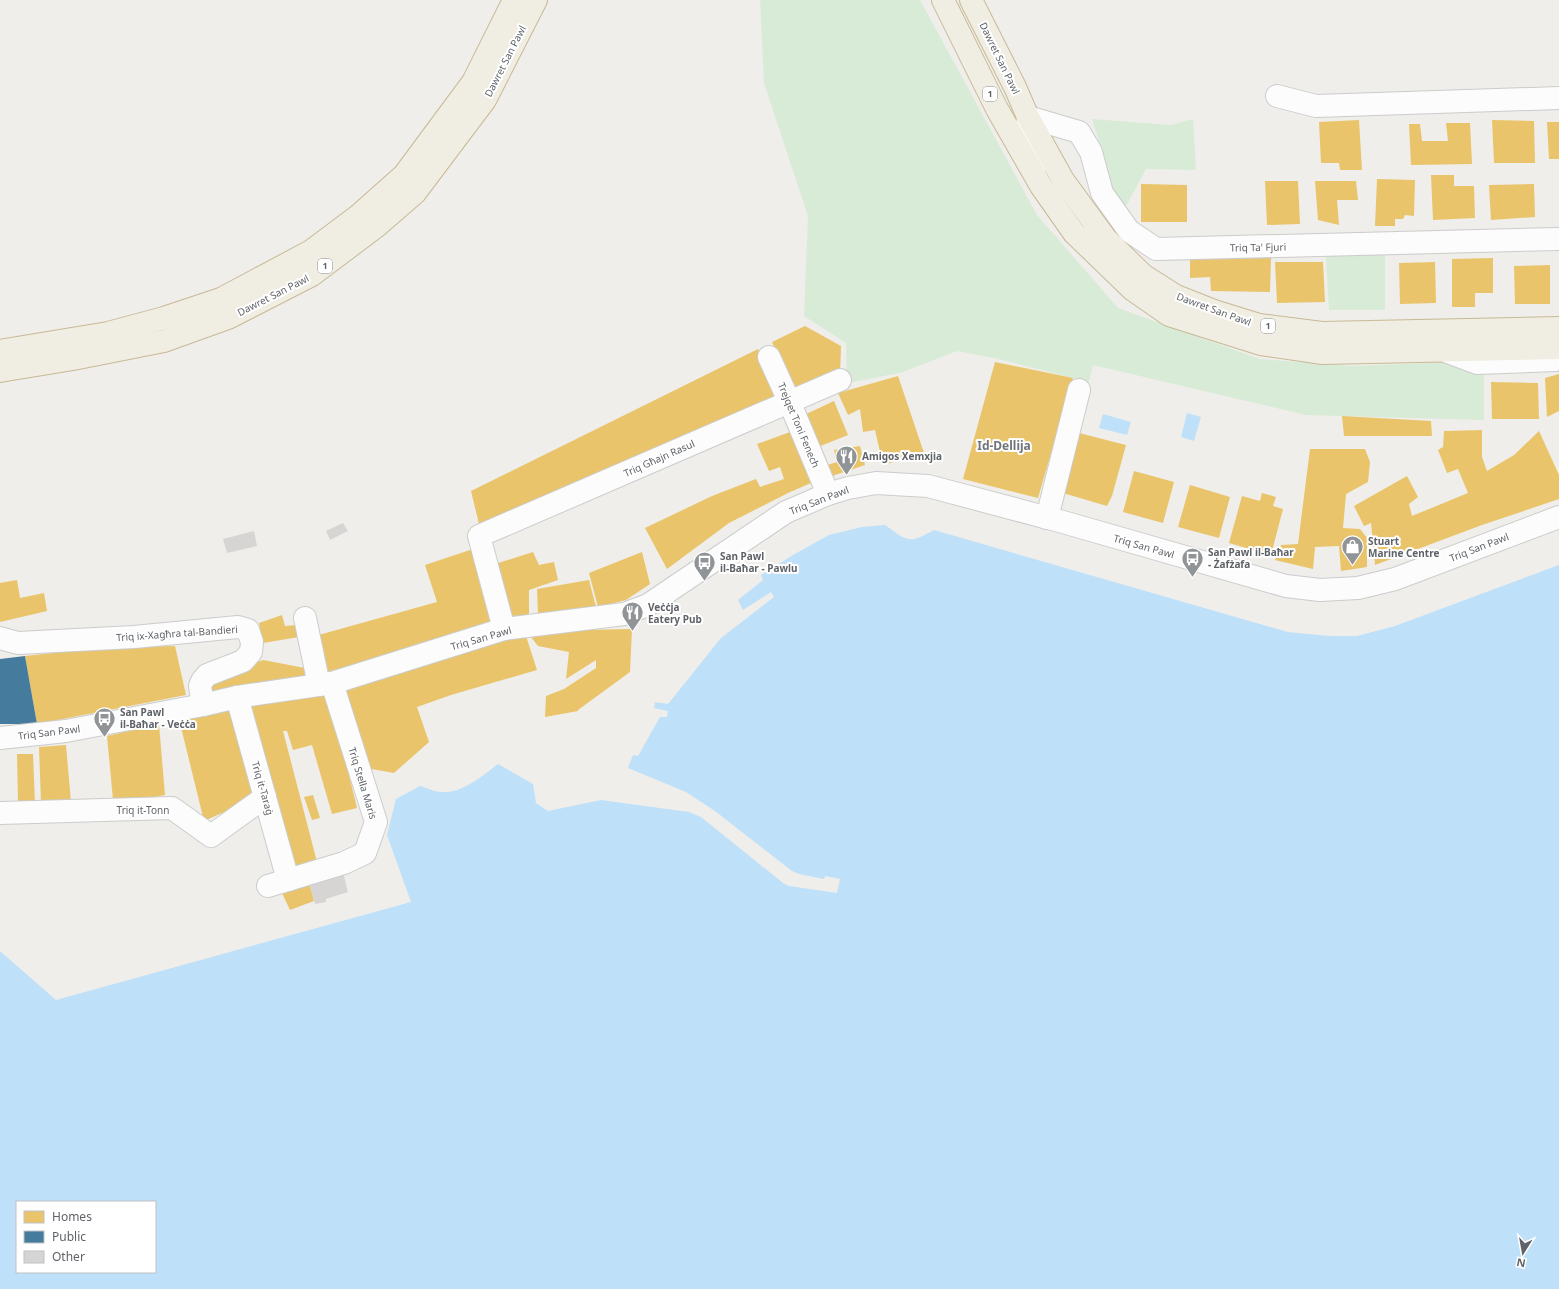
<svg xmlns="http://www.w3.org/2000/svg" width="1559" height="1289" viewBox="0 0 1559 1289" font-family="'Noto Sans',sans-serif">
<rect width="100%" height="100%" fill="#efeeea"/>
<g fill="#d8ebd6">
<path d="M760 0H920L1037 215 1118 308 1260 359 1351 366 1452 362 1484 370V420L1306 415 1093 365 1089 382 994 358 957 351 900 373 847 383 846 343 804 316 808 216 764 83Z"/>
<path d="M1092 119 1171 125 1193 119 1196 170 1146 169 1126 206 1112 189 1107 166Z"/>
<path d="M1326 254 1385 255V310H1329Z"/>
</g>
<g fill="#bfe0f9" fill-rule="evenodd">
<path d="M1187 413 1201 417 1194 441 1181 437Z"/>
<path d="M1103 414 1131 422 1127 435 1099 428Z"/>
<path d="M885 525C909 542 908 544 934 530L1288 632 1329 636H1357L1395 626 1559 565V1289H0V951L56 1000 411 902 387 835 396 799 420 786C427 788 435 792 442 792 461 794 484 775 498 764L533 784 536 803 548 811 601 800 689 812 701 817 783 883 789 886 837 893 840 879 825 876 824 879 799 874 792 871 715 811 686 792 628 768 633 755 638 756 660 717H667L668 711 654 708 655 702 668 704 721 638 774 597 771 592 743 610 738 600 763 580 761 575 793 555 829 535 862 527ZM17 1202H155V1272H17Z"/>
</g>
<g fill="#e9c46a">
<path d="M1359 120 1362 170H1340L1339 163H1321L1319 122Z"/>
<path d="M1492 120 1534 121 1535 163H1494Z"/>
<path d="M1547 122H1559V159H1549Z"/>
<path d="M1446 123H1470L1472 164 1411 165 1409 124H1420L1422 141H1448Z"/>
<path d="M1431 175H1454V186H1474L1475 218 1433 220Z"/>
<path d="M1377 179 1415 180 1414 216 1405 215 1403 219H1395V226H1375Z"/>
<path d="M1265 181H1298L1300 224 1267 225Z"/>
<path d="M1315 181H1356L1358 200H1337L1339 225 1318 220Z"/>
<path d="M1141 184 1187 185V222H1141Z"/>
<path d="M1534 184 1535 217 1491 220 1489 185Z"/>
<path d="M1271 258 1270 292 1211 291 1210 277 1190 278V259Z"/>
<path d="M1493 258V293H1475V307H1452V259Z"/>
<path d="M1275 262H1323L1325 302 1277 303Z"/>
<path d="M1435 262 1436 303 1400 304 1399 263Z"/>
<path d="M1550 265V304H1515L1514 266Z"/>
<path d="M805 326 841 346 840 375 794 393 772 342Z"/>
<path d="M758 349 777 397 479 524 471 491Z"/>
<path d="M995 362 1073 378 1038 498 963 479Z"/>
<path d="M1559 374V411L1547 417 1545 378Z"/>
<path d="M898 376 924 453 883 465 875 430 863 432 860 409 848 415 838 393Z"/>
<path d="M1491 382 1538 383 1539 419H1492Z"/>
<path d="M834 401 848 435 818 447 804 415Z"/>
<path d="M1342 416 1431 421 1432 436H1344Z"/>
<path d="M1482 430V457L1487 471 1514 455 1539 431 1559 475V499L1482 525 1375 565 1371 523 1364 526 1354 506 1407 476 1418 497 1409 504 1412 516 1468 493 1458 469 1447 473 1438 450 1443 447 1444 431Z"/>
<path d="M790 432 803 459 811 483 788 493 729 523 667 569 645 528 712 496 756 479 760 487 784 479 780 467 769 471 757 444Z"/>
<path d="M1079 433 1126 445 1112 496 1107 506 1063 493Z"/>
<path d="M860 446 865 465 829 477 824 466 837 462 834 450Z"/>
<path d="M1310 449H1365L1370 462 1368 482 1346 494 1343 528 1360 529 1367 538V567L1341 571 1339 546 1315 547 1313 569 1275 560 1281 545 1298 544Z"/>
<path d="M1134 471 1174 482 1163 523 1123 512Z"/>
<path d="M1190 485 1230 497 1219 538 1178 527Z"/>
<path d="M1262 493 1276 497 1273 506 1283 509 1271 555 1229 543 1242 496 1260 501Z"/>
<path d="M473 549 495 624 327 672 315 636 437 602 425 565Z"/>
<path d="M533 552 539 565 554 562 558 580 529 590V615L511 616 495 564Z"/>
<path d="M642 552 650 584 626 600 598 607 589 573Z"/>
<path d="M17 580 20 598 44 593 47 611 0 622V583Z"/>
<path d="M589 580 596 607 538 614 537 589Z"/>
<path d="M282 615 285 626 297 625 299 637 263 643 259 623Z"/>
<path d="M632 629 630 672 578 710V711L545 717 546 696 564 689 596 668V660L566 679 569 652 538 646 531 637V631Z"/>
<path d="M525 633 537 670 451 695 417 707 429 742 394 773 366 768 345 695 349 685Z"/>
<path d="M175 646 186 695 37 724 25 656 99 648Z"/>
<path d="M263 660 305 668 306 680 256 684 209 692 208 680Z"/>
<path d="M329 693 357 808 332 814 312 745 293 750 287 731H283L317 862 291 868 246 705Z"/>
<path d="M229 709 253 794 233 808 204 821 179 719Z"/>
<path d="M159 724 165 795 133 801 113 800 107 736Z"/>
<path d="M66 745 71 802 41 803 39 747Z"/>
<path d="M17 754H33L35 803H18Z"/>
<path d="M313 795 320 818 312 820 304 797Z"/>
<path d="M309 882 314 901 290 910 281 891Z"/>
</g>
<path fill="#457b9d" d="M25 656 37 724H0V659Z"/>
<g fill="#d6d5d3">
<path d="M343 523 348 531 330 540 326 531Z"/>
<path d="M254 531 257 546 227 553 223 539Z"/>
<path d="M343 872 348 892 326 899V902L315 904 309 882Z"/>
</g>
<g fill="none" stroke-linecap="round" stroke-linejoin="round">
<defs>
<g id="minor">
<path d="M1277 96 1316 106 1559 98"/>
<path d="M1035 167 1026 140 1028 117 1079 132 1091 152 1102 193 1129 231 1156 249 1559 239"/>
<path d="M1445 351 1477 363 1556 360 1559 358"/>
<path d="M769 357 789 401 828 494"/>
<path d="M1047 518 1079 390"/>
<path d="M305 618 319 685"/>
<path d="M504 629 479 536 840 380"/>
<path d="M0 638 18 643 134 637 238 627 248 630 252 642 251 652 243 661 207 675 202 681 200 686 203 705"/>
<path d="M237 697 288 880"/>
<path d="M0 738 66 731 203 705 237 697 332 683 504 629 624 614 648 605 786 512 828 494 848 488 876 483 928 486 1063 522 1286 586 1320 590 1358 588 1395 579 1559 517"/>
<path d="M0 813 172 808 211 836 265 797"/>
<path d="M268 886 344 863 365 853 376 822 332 683"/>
</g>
<g id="highway">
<path d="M943 0 997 109 1041 186 1074 233 1133 290 1169 315 1261 344 1323 353 1559 348"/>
<path d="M971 0 1015 87 1028 117 1063 180 1106 239 1143 275 1176 296 1214 311 1259 325 1322 333 1559 328"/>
<path d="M0 351 108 333 164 318 221 299 311 251 359 215 404 175 473 82 514 0"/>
<path d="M0 371 73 359 164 341 228 318 312 275 377 226 415 193 485 100 536 0"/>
</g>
</defs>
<use href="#minor" stroke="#cbcccc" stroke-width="24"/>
<use href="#highway" stroke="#c8b996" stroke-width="24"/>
<use href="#minor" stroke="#fdfcfc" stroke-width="22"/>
<use href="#highway" stroke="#f0ede3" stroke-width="22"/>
</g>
<defs>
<symbol id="restaurant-pin" viewBox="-11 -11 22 30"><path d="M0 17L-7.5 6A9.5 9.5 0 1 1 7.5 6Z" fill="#919496" stroke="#fff"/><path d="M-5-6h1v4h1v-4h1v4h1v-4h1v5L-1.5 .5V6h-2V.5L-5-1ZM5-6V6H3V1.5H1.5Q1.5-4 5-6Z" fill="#fff"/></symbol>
<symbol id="shop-pin" viewBox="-11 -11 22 30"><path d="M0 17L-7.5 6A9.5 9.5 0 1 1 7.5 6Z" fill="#919496" stroke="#fff"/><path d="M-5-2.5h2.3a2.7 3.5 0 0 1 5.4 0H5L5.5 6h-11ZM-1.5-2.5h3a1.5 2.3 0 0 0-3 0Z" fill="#fff"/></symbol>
<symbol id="bus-pin" viewBox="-11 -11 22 30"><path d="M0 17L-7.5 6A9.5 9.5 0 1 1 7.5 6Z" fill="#919496" stroke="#fff"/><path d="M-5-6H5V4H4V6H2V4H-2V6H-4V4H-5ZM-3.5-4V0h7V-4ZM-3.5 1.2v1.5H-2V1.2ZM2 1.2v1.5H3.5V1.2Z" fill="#fff"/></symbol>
</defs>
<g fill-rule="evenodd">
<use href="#restaurant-pin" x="834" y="444" width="25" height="34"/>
<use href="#shop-pin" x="1340" y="534" width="25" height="34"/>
<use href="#bus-pin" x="1180" y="546" width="25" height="34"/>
<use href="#bus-pin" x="692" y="550" width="25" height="34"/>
<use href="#restaurant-pin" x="620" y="600" width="25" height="34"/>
<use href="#bus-pin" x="92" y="706" width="25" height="34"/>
</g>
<g text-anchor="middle" stroke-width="4" stroke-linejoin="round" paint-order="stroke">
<g fill="#fff" stroke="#8f9295" stroke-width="1">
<rect x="983" y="87" width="14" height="14" rx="3"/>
<rect x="318" y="259" width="14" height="14" rx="3"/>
<rect x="1261" y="319" width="14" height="14" rx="3"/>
</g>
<g font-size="9" font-weight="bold" fill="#5f6368">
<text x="990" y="97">1</text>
<text x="325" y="269">1</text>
<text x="1268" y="329">1</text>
</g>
<g font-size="10" fill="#5f6368" stroke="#fff">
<text transform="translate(1000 58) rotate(64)" y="4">Dawret San Pawl</text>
<text transform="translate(505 61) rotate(-63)" y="4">Dawret San Pawl</text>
<text transform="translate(1258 247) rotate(-1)" y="4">Triq Ta' Fjuri</text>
<text transform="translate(273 295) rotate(-27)" y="4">Dawret San Pawl</text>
<text transform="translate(1214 309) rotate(20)" y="4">Dawret San Pawl</text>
<text transform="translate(799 425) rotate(67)" y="4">Trejqet Toni Fenech</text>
<text transform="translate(659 458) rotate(-24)" y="4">Triq Għajn Rasul</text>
<text transform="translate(819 500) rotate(-21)" y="4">Triq San Pawl</text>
<text transform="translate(1144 546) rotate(16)" y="4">Triq San Pawl</text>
<text transform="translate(1479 547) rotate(-21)" y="4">Triq San Pawl</text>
<text transform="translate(177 633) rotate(-4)" y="4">Triq ix-Xagħra tal-Bandieri</text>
<text transform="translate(481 638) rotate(-16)" y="4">Triq San Pawl</text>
<text transform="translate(49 732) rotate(-7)" y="4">Triq San Pawl</text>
<text transform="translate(363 783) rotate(73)" y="4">Triq Stella Maris</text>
<text transform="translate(263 788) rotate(74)" y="4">Triq it-Taraġ</text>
<text x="143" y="814">Triq it-Tonn</text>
</g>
<g font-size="10" font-weight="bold" fill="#5f6368" stroke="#fff" text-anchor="start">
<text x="862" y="460">Amigos Xemxjia</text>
<text x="1368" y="545">Stuart<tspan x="1368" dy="12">Marine Centre</tspan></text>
<text x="1208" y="556">San Pawl il-Baħar<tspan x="1208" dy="12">- Żafżafa</tspan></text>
<text x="720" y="560">San Pawl<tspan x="720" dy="12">il-Baħar - Pawlu</tspan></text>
<text x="648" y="611">Veċċja<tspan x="648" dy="12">Eatery Pub</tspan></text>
<text x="120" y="716">San Pawl<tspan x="120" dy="12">il-Baħar - Veċċa</tspan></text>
</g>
<g font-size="12" font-weight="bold" fill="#70757a" stroke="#fff">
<text x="1004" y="450">Id-Dellija</text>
</g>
</g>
<rect x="16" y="1201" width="140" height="72" fill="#ffffff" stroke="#bfc1c3"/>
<rect x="24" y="1211" width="20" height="12" fill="#e9c46a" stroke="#bfc1c3"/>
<text x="52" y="1221" font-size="12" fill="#5f6368">Homes</text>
<rect x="24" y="1231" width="20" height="12" fill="#457b9d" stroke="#bfc1c3"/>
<text x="52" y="1241" font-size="12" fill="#5f6368">Public</text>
<rect x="24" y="1251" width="20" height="12" fill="#d6d5d3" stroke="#bfc1c3"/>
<text x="52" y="1261" font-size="12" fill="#5f6368">Other</text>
<g transform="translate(1523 1253) rotate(191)" stroke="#ffffff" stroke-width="3" paint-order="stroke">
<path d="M0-3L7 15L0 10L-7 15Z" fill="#5f6368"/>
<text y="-6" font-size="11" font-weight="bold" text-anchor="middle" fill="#5f6368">N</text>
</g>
</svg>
